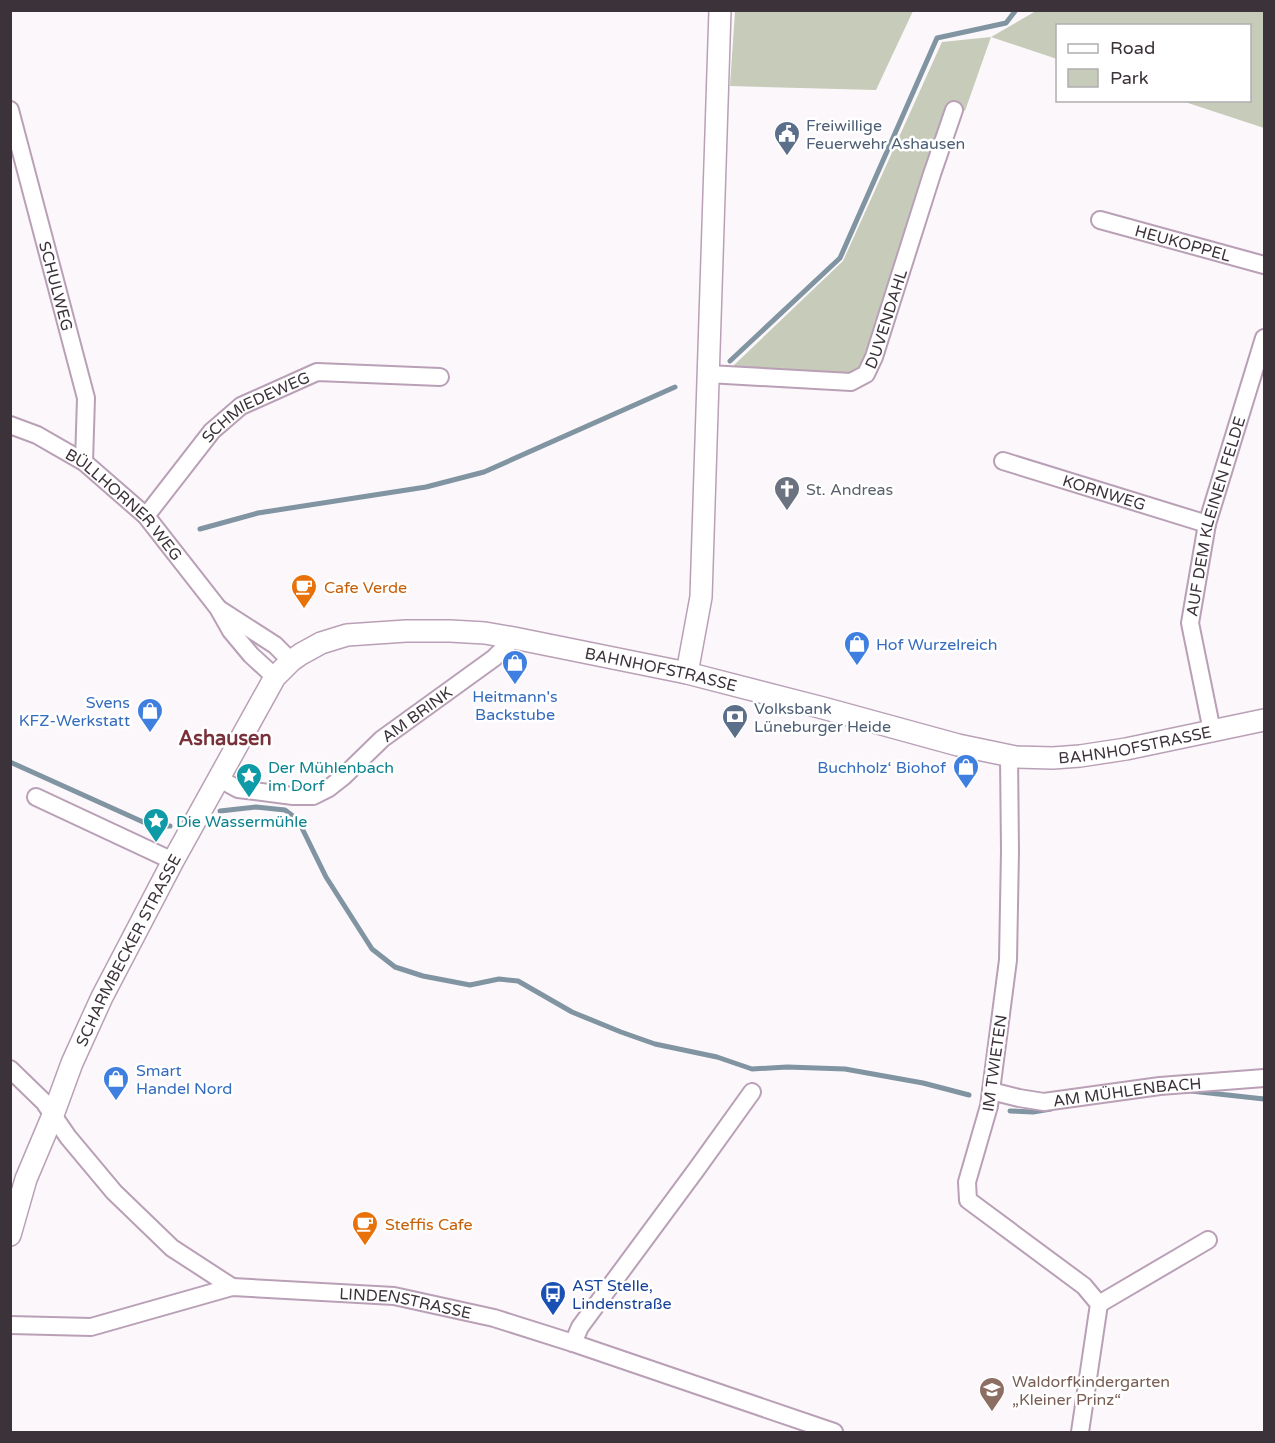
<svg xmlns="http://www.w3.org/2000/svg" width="1275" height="1443" viewBox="0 0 1275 1443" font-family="'Varela Round',sans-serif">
<rect width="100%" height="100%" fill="#fcf7fb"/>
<g fill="#c6ccb9">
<path d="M735 11V10L913 11 876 90 730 86Z"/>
<path d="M1036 11H1264V128L1182 101 1250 100V26H1058L1057 59 991 37 965 111 947 104 868 358 858 369 847 374 733 366 843 261 942 42 991 37Z"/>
</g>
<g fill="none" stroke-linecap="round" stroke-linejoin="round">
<g stroke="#8094a2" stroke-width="5">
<path d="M730 361 840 258 937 38 1006 23 1016 10"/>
<path d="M200 529 258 513 426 487 484 472 675 387"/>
<path d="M10 762 152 826H170"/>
<path d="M220 811 256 807 285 810 298 820 326 877 372 949 395 967 423 976 470 985 499 979 518 981 572 1012 621 1032 655 1044 717 1057 752 1069 787 1067 845 1069 923 1083 969 1095"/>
<path d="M1191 1091 1264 1099"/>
<path d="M1010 1111 1033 1112 1051 1109"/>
</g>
<defs>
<g id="minor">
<path id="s1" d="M10 110 86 398 84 462"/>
<path id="s2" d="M1100 220 1264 265"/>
<path id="s3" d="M708 374 851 382 866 374 874 357 932 174 954 110"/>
<path id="s4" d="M10 425 37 435 84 462 146 516 218 608 231 631 251 655 275 677"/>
<path id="s5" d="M1003 461 1207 524"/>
<path id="s6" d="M146 516 212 431 241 406 317 372 440 377"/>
<path d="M219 609 275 645 291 661"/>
<path id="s7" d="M1212 731 1190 623 1207 524 1264 338"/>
<path d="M1009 756 1010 851 1008 960 989 1106 967 1182 968 1200 1084 1286 1099 1304 1080 1432"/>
<path id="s8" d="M218 778 238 789 293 796H313L329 788 343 777 382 739 494 658 514 638"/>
<path d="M36 797 173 861"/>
<path d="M10 1069 44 1102 68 1137 114 1192 172 1248 232 1287"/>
<path id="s9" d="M991 1091 1019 1098 1044 1102 1160 1086 1264 1078"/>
<path d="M1099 1304 1208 1240"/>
<path id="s10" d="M10 1325 91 1327 232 1287 394 1296 494 1318 573 1343 834 1432"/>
<path d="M573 1343 580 1327 696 1170 752 1092"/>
</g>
<g id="tertiary">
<path d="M687 673 701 597 720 10"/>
<path id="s11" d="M10 1235 26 1179 53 1115 72 1063 102 997 173 861 275 677 291 661 301 654 321 643 347 635 406 631H450L485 633 514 638 687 673 823 708 958 745 1016 757 1053 758 1080 756 1126 749 1264 720"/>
</g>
</defs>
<use href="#minor" stroke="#b9a0b6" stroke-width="20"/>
<use href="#tertiary" stroke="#b9a0b6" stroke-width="24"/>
<use href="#minor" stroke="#fff" stroke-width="16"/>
<use href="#tertiary" stroke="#fff" stroke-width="21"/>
</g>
<defs>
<symbol id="civic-pin" viewBox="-11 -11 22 30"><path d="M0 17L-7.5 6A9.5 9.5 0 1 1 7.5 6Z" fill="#5c6f8a" stroke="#fff"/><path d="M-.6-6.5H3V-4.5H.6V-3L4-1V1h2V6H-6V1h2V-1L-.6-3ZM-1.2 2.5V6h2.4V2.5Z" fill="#fff"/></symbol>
<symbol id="church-pin" viewBox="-11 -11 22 30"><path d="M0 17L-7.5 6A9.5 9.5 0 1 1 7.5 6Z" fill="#6b7280" stroke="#fff"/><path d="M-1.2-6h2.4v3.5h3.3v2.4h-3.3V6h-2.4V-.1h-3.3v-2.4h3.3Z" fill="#fff"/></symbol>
<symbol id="cafe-pin" viewBox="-11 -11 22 30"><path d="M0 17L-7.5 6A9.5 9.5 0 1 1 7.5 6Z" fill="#e8710a" stroke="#fff"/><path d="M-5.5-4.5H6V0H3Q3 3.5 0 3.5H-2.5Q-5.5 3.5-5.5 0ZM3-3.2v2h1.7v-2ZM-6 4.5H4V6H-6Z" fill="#fff"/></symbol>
<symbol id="shop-pin" viewBox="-11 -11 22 30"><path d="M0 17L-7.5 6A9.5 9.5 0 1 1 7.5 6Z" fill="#3f7fe0" stroke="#fff"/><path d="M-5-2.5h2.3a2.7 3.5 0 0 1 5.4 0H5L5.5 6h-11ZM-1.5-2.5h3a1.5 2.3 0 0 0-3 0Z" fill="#fff"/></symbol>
<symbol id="bank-pin" viewBox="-11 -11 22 30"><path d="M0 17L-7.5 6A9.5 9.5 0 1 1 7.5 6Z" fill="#5c6f8a" stroke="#fff"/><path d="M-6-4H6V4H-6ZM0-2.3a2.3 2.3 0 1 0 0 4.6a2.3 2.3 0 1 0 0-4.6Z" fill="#fff"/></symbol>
<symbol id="sight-pin" viewBox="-11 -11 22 30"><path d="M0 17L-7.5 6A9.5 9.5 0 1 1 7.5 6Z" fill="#0f9aa8" stroke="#fff"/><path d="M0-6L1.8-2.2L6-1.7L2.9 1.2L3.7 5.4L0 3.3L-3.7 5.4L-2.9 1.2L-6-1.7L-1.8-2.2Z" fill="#fff"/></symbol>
<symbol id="bus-pin" viewBox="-11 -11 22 30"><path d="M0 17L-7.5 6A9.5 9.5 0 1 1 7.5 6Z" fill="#1a4fb4" stroke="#fff"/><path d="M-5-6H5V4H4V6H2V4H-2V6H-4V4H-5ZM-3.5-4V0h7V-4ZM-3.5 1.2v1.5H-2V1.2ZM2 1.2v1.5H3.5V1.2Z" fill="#fff"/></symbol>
<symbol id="school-pin" viewBox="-11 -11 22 30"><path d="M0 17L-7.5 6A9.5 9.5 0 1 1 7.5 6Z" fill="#8d6e63" stroke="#fff"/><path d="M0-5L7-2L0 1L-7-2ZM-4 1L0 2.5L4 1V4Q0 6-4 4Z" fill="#fff"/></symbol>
</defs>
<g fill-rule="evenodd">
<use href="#civic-pin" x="772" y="119" width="30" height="40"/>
<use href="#church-pin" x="772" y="474" width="30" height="40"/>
<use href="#cafe-pin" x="289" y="572" width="30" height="40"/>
<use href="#shop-pin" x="842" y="629" width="30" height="40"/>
<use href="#shop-pin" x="500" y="648" width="30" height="40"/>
<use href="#shop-pin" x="135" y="696" width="30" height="40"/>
<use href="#bank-pin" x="720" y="702" width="30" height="40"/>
<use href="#shop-pin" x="951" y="752" width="30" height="40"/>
<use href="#sight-pin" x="234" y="761" width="30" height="40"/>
<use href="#sight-pin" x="141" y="806" width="30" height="40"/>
<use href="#shop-pin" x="101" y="1064" width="30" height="40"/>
<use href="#cafe-pin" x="350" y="1209" width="30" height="40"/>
<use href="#bus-pin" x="538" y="1279" width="30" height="40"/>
<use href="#school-pin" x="977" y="1375" width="30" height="40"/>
</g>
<g text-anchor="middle" stroke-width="5" stroke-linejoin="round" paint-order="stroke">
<g font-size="16" fill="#4e5e75" stroke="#fff" text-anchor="start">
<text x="806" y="131">Freiwillige<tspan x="806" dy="18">Feuerwehr Ashausen</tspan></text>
<text x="754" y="714">Volksbank<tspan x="754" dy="18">Lüneburger Heide</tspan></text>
</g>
<g font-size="16" fill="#3c323a" stroke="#fff">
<text dy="6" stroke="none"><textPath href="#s2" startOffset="86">HEUKOPPEL</textPath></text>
<text dy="6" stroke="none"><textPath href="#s1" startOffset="182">SCHULWEG</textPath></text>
<text dy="6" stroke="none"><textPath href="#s3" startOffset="219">DUVENDAHL</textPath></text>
<text dy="6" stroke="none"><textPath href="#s6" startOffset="158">SCHMIEDEWEG</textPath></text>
<text dy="6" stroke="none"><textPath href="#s5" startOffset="106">KORNWEG</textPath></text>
<text dy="6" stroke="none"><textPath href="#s4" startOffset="141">BÜLLHORNER WEG</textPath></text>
<text dy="6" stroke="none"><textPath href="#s7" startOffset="220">AUF DEM KLEINEN FELDE</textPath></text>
<text dy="6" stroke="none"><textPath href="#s11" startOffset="1022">BAHNHOFSTRASSE</textPath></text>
<text dy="6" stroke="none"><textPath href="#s8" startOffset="231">AM BRINK</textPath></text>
<text dy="6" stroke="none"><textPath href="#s11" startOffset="1508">BAHNHOFSTRASSE</textPath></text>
<text dy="6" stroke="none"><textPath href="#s11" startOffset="309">SCHARMBECKER STRASSE</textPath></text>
<text transform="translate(994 1063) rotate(-82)" y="6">IM TWIETEN</text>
<text dy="6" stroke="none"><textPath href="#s9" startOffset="138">AM MÜHLENBACH</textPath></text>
<text dy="6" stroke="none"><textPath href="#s10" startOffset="402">LINDENSTRASSE</textPath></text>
</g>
<g font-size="16" fill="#5b616d" stroke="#fff" text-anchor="start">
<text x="806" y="495">St. Andreas</text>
</g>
<g font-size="16" fill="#c56008" stroke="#fff" text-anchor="start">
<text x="324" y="593">Cafe Verde</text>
<text x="385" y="1230">Steffis Cafe</text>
</g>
<g font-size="16" fill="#366cbe" stroke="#fff" text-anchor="start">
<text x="876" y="650">Hof Wurzelreich</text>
<text x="515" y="702" text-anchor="middle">Heitmann's<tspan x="515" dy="18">Backstube</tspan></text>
<text x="130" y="708" text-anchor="end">Svens<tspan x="130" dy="18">KFZ-Werkstatt</tspan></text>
<text x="946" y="773" text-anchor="end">Buchholz‘ Biohof</text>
<text x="136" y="1076">Smart<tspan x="136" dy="18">Handel Nord</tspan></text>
</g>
<g font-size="16" fill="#0d838f" stroke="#fff" text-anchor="start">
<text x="268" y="773">Der Mühlenbach<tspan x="268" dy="18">im Dorf</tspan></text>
<text x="176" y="827">Die Wassermühle</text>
</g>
<g font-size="16" fill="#164399" stroke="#fff" text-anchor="start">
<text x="572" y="1291">AST Stelle,<tspan x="572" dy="18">Lindenstraße</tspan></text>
</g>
<g font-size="16" fill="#785e54" stroke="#fff" text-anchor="start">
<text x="1012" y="1387">Waldorfkindergarten<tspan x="1012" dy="18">„Kleiner Prinz“</tspan></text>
</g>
<g font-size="20" font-weight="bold" fill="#79323b" stroke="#fff">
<text x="225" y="745">Ashausen</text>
</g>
</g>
<rect width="1275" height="1443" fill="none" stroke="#3c323a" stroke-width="24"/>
<rect x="1056" y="24" width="195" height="78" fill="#ffffff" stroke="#b1adb0" stroke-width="1.5"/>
<rect x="1068" y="44" width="30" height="9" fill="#ffffff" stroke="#b1adb0" stroke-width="1.5"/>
<text x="1110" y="54" font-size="18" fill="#3c323a">Road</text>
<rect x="1068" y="69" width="30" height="18" fill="#c6ccb9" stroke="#b1adb0" stroke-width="1.5"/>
<text x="1110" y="84" font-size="18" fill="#3c323a">Park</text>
</svg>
